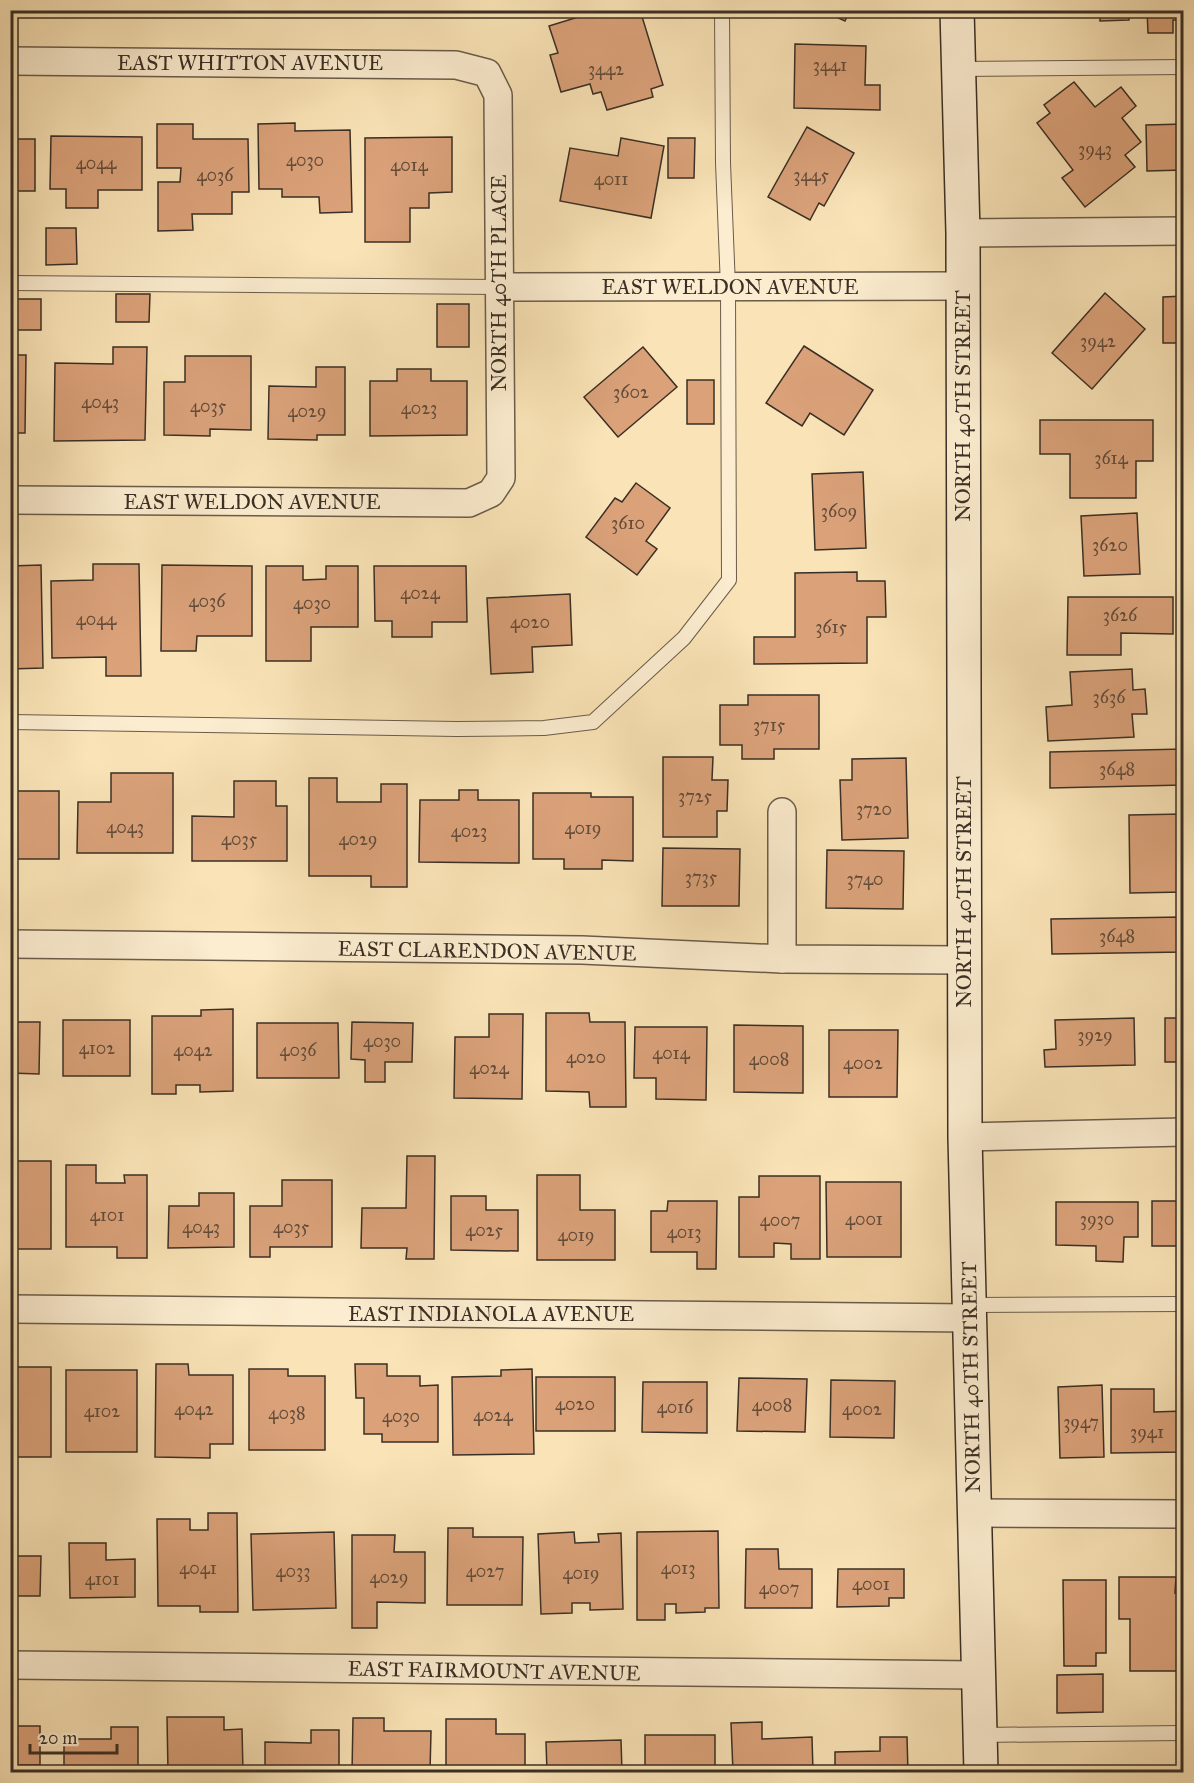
<svg xmlns="http://www.w3.org/2000/svg" width="1194" height="1783" viewBox="0 0 1194 1783" font-family="'IM FELL Great Primer',serif">
<rect width="100%" height="100%" fill="#fae4b7"/>
<filter id="stains"><feTurbulence type="fractalNoise" baseFrequency=".00333" numOctaves="4"/><feColorMatrix values="0 0 0 0 .2 0 0 0 0 .09 0 0 0 0 .02 0 0 0 .5 -.17"/></filter>
<radialGradient id="worn" r=".72"><stop offset=".6" stop-color="#630" stop-opacity="0"/><stop offset="1" stop-color="#630" stop-opacity=".3"/></radialGradient>
<g fill="#dba27a" stroke="#3a2f25" stroke-width="1.5">
<path d="M207 10H241V13L207 14Z"/>
<path d="M601 10H640L663 85 651 89 653 97 607 110 601 92 593 94 590 84 561 92 550 55 558 53 549 26Z"/>
<path d="M821 10H850L845 21Z"/>
<path d="M1100 10H1129V20L1100 21Z"/>
<path d="M1147 10H1184V20H1173V33H1148Z"/>
<path d="M795 44 866 46 865 85H880V110L794 108Z"/>
<path d="M1074 82 1095 107 1121 87 1136 106 1122 118 1141 142 1125 155 1135 167 1085 207 1062 178 1073 170 1037 123 1050 113 1044 105Z"/>
<path d="M295 123V131L350 130 352 212 320 213 319 197H282V189H259L258 124Z"/>
<path d="M157 124H193V139H248L249 192H232V214H192L193 230 158 231V182H180L181 168H157Z"/>
<path d="M1184 124V170L1147 171 1146 125Z"/>
<path d="M807 127 854 153 824 206 819 203 810 220 768 197Z"/>
<path d="M51 136 142 137V190H98V208H66V189H50Z"/>
<path d="M452 137V192L429 193V208H410V242H365V138Z"/>
<path d="M621 138 664 146 651 218 560 201 570 148 618 156Z"/>
<path d="M668 138H695L694 178H668Z"/>
<rect x="10" y="139" width="25" height="52"/>
<path d="M46 228H76L77 264 46 265Z"/>
<path d="M1105 293 1145 329 1092 389 1052 353Z"/>
<path d="M116 294H150L149 322H116Z"/>
<path d="M1184 296V343H1163V297Z"/>
<rect x="10" y="299" width="31" height="31"/>
<rect x="437" y="304" width="32" height="43"/>
<path d="M804 346 873 390 844 435 810 413 802 426 766 403Z"/>
<path d="M113 347H147L145 440 54 441 55 363 113 364Z"/>
<path d="M643 347 677 387 618 437 584 397Z"/>
<path d="M10 355H26L25 433H10Z"/>
<path d="M185 356H251V430L210 429V436L164 435V382H185Z"/>
<path d="M316 367H345V435H317V440L268 439 269 386 316 387Z"/>
<path d="M397 369H431V381H467V435L370 436V381H397Z"/>
<rect x="687" y="380" width="27" height="44"/>
<path d="M1040 420H1153V461H1136V498H1070V454H1040Z"/>
<path d="M863 472 866 548 815 550 812 474Z"/>
<path d="M636 483 670 508 646 541 657 549 637 575 586 537 615 498 622 502Z"/>
<path d="M1137 513 1140 574 1084 576 1081 516Z"/>
<path d="M93 564H139L141 676H106V657L52 658 51 581 93 580Z"/>
<path d="M41 565 43 668 10 669V566Z"/>
<path d="M162 565 252 566V636H197L196 651H161Z"/>
<path d="M266 566H303V580L326 579V566H358V627H311V661H266Z"/>
<path d="M374 566H466L467 622H432V637H392V621H375Z"/>
<path d="M857 572V581H885L886 617H867V663L754 664V637H795V573Z"/>
<path d="M570 594 572 645 532 647 533 672 491 674 487 598Z"/>
<path d="M1068 597H1173V634L1121 633V655H1067Z"/>
<path d="M1132 669 1133 690 1145 689 1147 714H1132L1134 737 1048 741 1046 707 1072 705 1070 672Z"/>
<path d="M748 695H819V749H774V759H742V745H720V705H748Z"/>
<path d="M1184 749V785L1050 788V752Z"/>
<path d="M663 757H713L712 780H728L727 811H717V837H663Z"/>
<path d="M906 758 908 838 842 840 840 780H852V759Z"/>
<path d="M111 773H173V853H77L78 802H111Z"/>
<path d="M309 778H337V802H381V784H407V887H371V876H309Z"/>
<path d="M234 781H276V806H287V861H192V816L234 817Z"/>
<path d="M459 790H478V800H519V863L419 862 420 800H459Z"/>
<rect x="10" y="791" width="49" height="68"/>
<path d="M533 793H591V797H633V861L602 860V869H564V859H533Z"/>
<path d="M1184 814V892L1130 893 1129 815Z"/>
<path d="M663 848 740 849 739 906H662Z"/>
<path d="M827 850 904 851 903 909 826 908Z"/>
<path d="M1184 917V952L1052 954 1051 919Z"/>
<path d="M233 1009V1091L200 1092V1085H176V1094H152V1016H201V1010Z"/>
<path d="M546 1013H589L590 1022H625L626 1107H590L589 1092 546 1091Z"/>
<path d="M489 1014H523L522 1099 454 1098 455 1037H489Z"/>
<path d="M1134 1018 1135 1065 1045 1067 1044 1050 1056 1049 1055 1020Z"/>
<rect x="1165" y="1018" width="19" height="44"/>
<rect x="63" y="1020" width="67" height="56"/>
<path d="M10 1022H40L39 1074 10 1073Z"/>
<path d="M352 1022 413 1023 412 1062H385V1082H365V1060L351 1059Z"/>
<path d="M257 1023H338L339 1078H257Z"/>
<path d="M734 1025 803 1026V1093L734 1092Z"/>
<path d="M635 1027H707L706 1100 656 1099V1078H634Z"/>
<path d="M829 1030H898L897 1097H829Z"/>
<path d="M407 1156H435L434 1259H406L407 1248H361L362 1208H406Z"/>
<rect x="10" y="1161" width="41" height="88"/>
<path d="M66 1165H96V1183H125L124 1175H147V1258H117V1247H66Z"/>
<path d="M537 1175H580V1210H615V1260H537Z"/>
<path d="M759 1176H820V1259H791V1244L774 1243V1257H739V1197H759Z"/>
<path d="M282 1180H332V1247H270V1257H250V1206H282Z"/>
<path d="M826 1182H901V1257H827Z"/>
<path d="M199 1193H234V1247L168 1248 169 1206H199Z"/>
<path d="M451 1196H486V1210H518V1251L451 1250Z"/>
<path d="M668 1201H717L716 1269H697V1252H651V1211H667Z"/>
<path d="M1152 1201H1184V1266H1177V1246H1152Z"/>
<path d="M1056 1202H1138V1237H1124L1123 1262 1096 1261V1246L1056 1245Z"/>
<path d="M156 1364H188L189 1375H233V1444H210V1458L155 1457Z"/>
<path d="M355 1364H387V1376H420V1386L438 1385V1442H382V1434H364V1398H356Z"/>
<path d="M10 1367H51V1457H17V1448H10Z"/>
<path d="M249 1369H288V1376H325V1450H249Z"/>
<path d="M532 1369 534 1454 453 1455 452 1377 501 1376V1370Z"/>
<rect x="66" y="1370" width="71" height="82"/>
<rect x="536" y="1377" width="79" height="54"/>
<path d="M739 1378 807 1379 805 1432 737 1431Z"/>
<path d="M831 1380 895 1381 894 1438 830 1437Z"/>
<path d="M643 1382H707V1433L642 1432Z"/>
<path d="M1102 1385 1104 1457 1060 1458 1058 1387Z"/>
<path d="M1111 1389H1154V1412L1183 1411V1452L1111 1453Z"/>
<path d="M208 1513H237L238 1612H200V1606H158L157 1519H190V1530H208Z"/>
<path d="M448 1528H473V1537H523L522 1605H447Z"/>
<path d="M718 1531 719 1608H705V1612L676 1613V1604H665V1620H637V1532Z"/>
<path d="M334 1532 336 1608 253 1610 251 1534Z"/>
<path d="M574 1532 575 1543 599 1542 598 1534 621 1533 623 1609 590 1610V1603H572V1613L541 1614 538 1534Z"/>
<path d="M352 1535H395L394 1552H425V1603L377 1602V1628H352Z"/>
<path d="M10 1542H13L14 1556H41L40 1596H10Z"/>
<path d="M69 1543H106V1560L135 1559V1597L70 1598Z"/>
<path d="M746 1549H778L779 1569H812V1608H745Z"/>
<path d="M838 1569H904V1598H889V1606L837 1607Z"/>
<path d="M1119 1577H1176L1175 1593 1184 1594V1619H1177V1671H1130V1619H1119Z"/>
<path d="M1063 1580H1106V1653H1096V1666H1064Z"/>
<path d="M1103 1674V1712L1057 1713V1675Z"/>
<path d="M167 1717H224V1730L242 1729 243 1772H168Z"/>
<path d="M353 1718H384V1731H431L430 1772H352Z"/>
<path d="M446 1719H496V1734H525V1772H446Z"/>
<path d="M762 1722V1739L812 1737 813 1772H733L731 1723Z"/>
<rect x="10" y="1726" width="30" height="39"/>
<path d="M111 1727H138V1772H64V1739H111Z"/>
<path d="M311 1730H339V1772H265V1742L311 1743Z"/>
<path d="M645 1735H715V1772H725H645Z"/>
<path d="M880 1737H907L908 1772H835V1752L880 1751Z"/>
<path d="M621 1740 622 1772H547L546 1742Z"/>
</g>
<g fill="none" stroke-linecap="round" stroke-linejoin="round">
<defs>
<g id="lane">
<path d="M958 69 1184 67"/>
<path d="M10 283 498 287"/>
<path d="M10 722 457 729 544 728 593 722 684 638 729 580 728 287 723 163 722 10"/>
<path d="M971 1305 1184 1304"/>
<path d="M979 1735 1184 1733"/>
</g>
<g id="street">
<path d="M10 61 456 65 487 73 498 95 501 478 491 493 469 503 10 500"/>
<path d="M963 233 1184 231"/>
<path d="M498 287 963 286"/>
<path d="M782 812V959"/>
<path d="M10 944 582 950 782 959 964 960"/>
<path d="M965 1137 1184 1132"/>
<path d="M10 1309 971 1318"/>
<path d="M974 1513 1184 1514"/>
<path d="M10 1665 977 1675"/>
</g>
<path id="secondary" d="M957 10 963 233 965 1137 981 1772"/>
</defs>
<use href="#lane" stroke="#6a5c4a" stroke-width="16"/>
<use href="#street" stroke="#6a5c4a" stroke-width="30"/>
<use href="#secondary" stroke="#3a2f25" stroke-width="36"/>
<use href="#lane" stroke="#fcedd0" stroke-width="14"/>
<use href="#street" stroke="#fcedd0" stroke-width="27"/>
<use href="#secondary" stroke="#fcedd0" stroke-width="33"/>
</g>
<g text-anchor="middle" stroke-width="4.5" stroke-linejoin="round" paint-order="stroke">
<g font-size="18" fill="#624c3a">
<text x="830" y="71">3441</text>
<text x="606" y="75">3442</text>
<text x="1095" y="155">3943</text>
<text x="305" y="166">4030</text>
<text x="96" y="169">4044</text>
<text x="409" y="171">4014</text>
<text x="215" y="181">4036</text>
<text x="811" y="181">3445</text>
<text x="611" y="185">4011</text>
<text x="1098" y="347">3942</text>
<text x="631" y="398">3602</text>
<text x="100" y="408">4043</text>
<text x="208" y="412">4035</text>
<text x="419" y="414">4023</text>
<text x="307" y="417">4029</text>
<text x="1111" y="464">3614</text>
<text x="839" y="517">3609</text>
<text x="628" y="529">3610</text>
<text x="1110" y="551">3620</text>
<text x="420" y="599">4024</text>
<text x="207" y="607">4036</text>
<text x="312" y="609">4030</text>
<text x="1120" y="621">3626</text>
<text x="96" y="625">4044</text>
<text x="530" y="628">4020</text>
<text x="831" y="633">3615</text>
<text x="1109" y="703">3636</text>
<text x="769" y="731">3715</text>
<text x="1117" y="775">3648</text>
<text x="695" y="802">3725</text>
<text x="874" y="815">3720</text>
<text x="125" y="833">4043</text>
<text x="583" y="834">4019</text>
<text x="469" y="837">4023</text>
<text x="239" y="845">4035</text>
<text x="358" y="845">4029</text>
<text x="701" y="883">3735</text>
<text x="865" y="885">3740</text>
<text x="1117" y="942">3648</text>
<text x="1095" y="1041">3929</text>
<text x="382" y="1047">4030</text>
<text x="97" y="1054">4102</text>
<text x="193" y="1056">4042</text>
<text x="298" y="1056">4036</text>
<text x="671" y="1059">4014</text>
<text x="586" y="1063">4020</text>
<text x="769" y="1065">4008</text>
<text x="863" y="1069">4002</text>
<text x="489" y="1074">4024</text>
<text x="107" y="1221">4101</text>
<text x="864" y="1225">4001</text>
<text x="1097" y="1225">3930</text>
<text x="780" y="1226">4007</text>
<text x="201" y="1233">4043</text>
<text x="291" y="1233">4035</text>
<text x="484" y="1236">4025</text>
<text x="684" y="1238">4013</text>
<text x="576" y="1241">4019</text>
<text x="575" y="1410">4020</text>
<text x="772" y="1411">4008</text>
<text x="675" y="1413">4016</text>
<text x="194" y="1415">4042</text>
<text x="862" y="1415">4002</text>
<text x="102" y="1417">4102</text>
<text x="287" y="1419">4038</text>
<text x="493" y="1421">4024</text>
<text x="401" y="1422">4030</text>
<text x="1081" y="1428">3947</text>
<text x="1147" y="1438">3941</text>
<text x="198" y="1574">4041</text>
<text x="678" y="1574">4013</text>
<text x="293" y="1577">4033</text>
<text x="485" y="1577">4027</text>
<text x="581" y="1579">4019</text>
<text x="389" y="1583">4029</text>
<text x="102" y="1585">4101</text>
<text x="871" y="1590">4001</text>
<text x="779" y="1594">4007</text>
</g>
<g font-size="21" fill="#3a2f25" stroke="#fcedd0">
<text x="250" y="70">EAST WHITTON AVENUE</text>
<text transform="translate(499 283) rotate(-90)" y="7">NORTH 40TH PLACE</text>
<text x="730" y="294">EAST WELDON AVENUE</text>
<text transform="translate(963 406) rotate(-90)" y="7">NORTH 40TH STREET</text>
<text x="252" y="509">EAST WELDON AVENUE</text>
<text transform="translate(964 892) rotate(-90)" y="7">NORTH 40TH STREET</text>
<text transform="translate(487 951) rotate(1)" y="7">EAST CLARENDON AVENUE</text>
<text x="491" y="1321">EAST INDIANOLA AVENUE</text>
<text transform="translate(971 1377) rotate(-91)" y="7">NORTH 40TH STREET</text>
<text transform="translate(494 1671) rotate(1)" y="7">EAST FAIRMOUNT AVENUE</text>
</g>
</g>
<rect width="1194" height="1783" fill="none" stroke="#fae4b7" stroke-width="36"/>
<rect x="12" y="12" width="1170" height="1759" fill="none" stroke="#3a2f25" stroke-width="3"/>
<rect x="18" y="18" width="1158" height="1747" fill="none" stroke="#3a2f25" stroke-width="1.5"/>
<path d="M30 1744v9h87v-9" fill="none" stroke="#3a2f25" stroke-width="3"/>
<text x="39" y="1744" font-size="18" fill="#3a2f25" stroke="#fcedd0" stroke-width="4.5" paint-order="stroke">20 m</text>
<rect width="100%" height="100%" filter="url(#stains)"/>
<rect width="100%" height="100%" fill="url(#worn)"/>
</svg>
